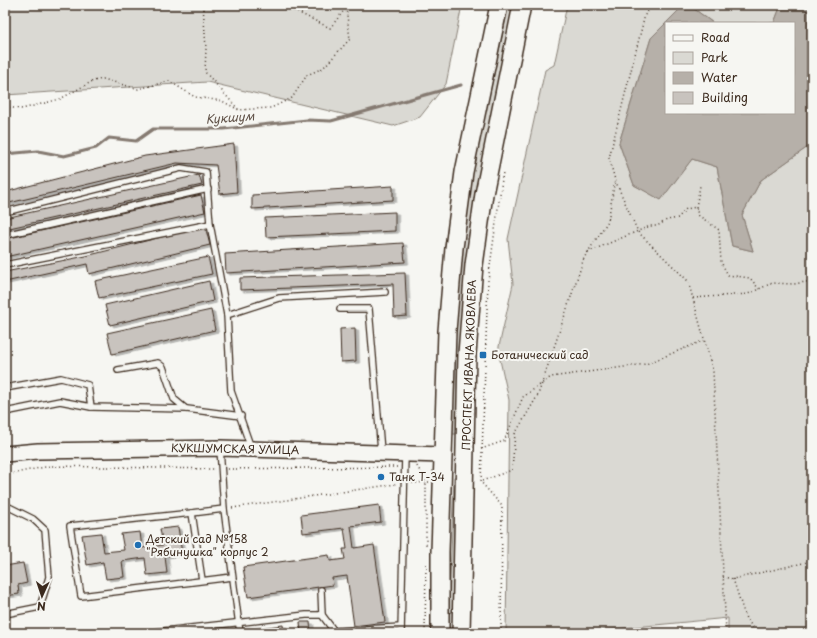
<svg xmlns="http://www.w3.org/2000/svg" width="817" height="638" viewBox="0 0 817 638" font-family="'Playpen Sans',sans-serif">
<defs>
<filter id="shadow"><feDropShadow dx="3.5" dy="2" stdDeviation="0" flood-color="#0004"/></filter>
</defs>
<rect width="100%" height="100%" fill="#f6f6f2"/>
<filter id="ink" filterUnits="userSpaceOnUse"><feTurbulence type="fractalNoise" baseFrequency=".025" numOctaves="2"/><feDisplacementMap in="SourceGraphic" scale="8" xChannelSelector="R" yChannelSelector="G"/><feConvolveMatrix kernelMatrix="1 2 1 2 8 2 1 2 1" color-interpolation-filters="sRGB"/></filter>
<g filter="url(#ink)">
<g fill="#dad9d3" stroke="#8a8278">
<path d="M5 5H462L446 84 420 117 393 126 207 82 5 95Z"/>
<path d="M509 5H514L476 191 462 304 457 434H452L456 305 469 188Z"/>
<path d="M567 5H684L651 38 619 143 634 185 661 199 692 159 717 167 732 246 753 251 742 215 761 180 812 144V633H728V618L572 633H506L509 400 498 351 513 284 508 239 545 70 554 65Z"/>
<path d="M689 5H781L774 23H713Z"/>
<path d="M454 477H457L453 633H448Z"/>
</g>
<path fill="#b6b0a9" stroke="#857a71" d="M684 5H689L713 23H666V113H794V23H774L781 5H812V144L761 180 742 215 753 251 732 246 717 167 692 159 661 200 634 185 619 143 651 38Z"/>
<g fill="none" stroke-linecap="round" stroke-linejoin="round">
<path stroke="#857a71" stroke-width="3" d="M5 154 38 151 64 156 96 148 109 138 136 141 153 129H224L307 120 331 121 461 85"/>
</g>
<g fill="#c8c3be" stroke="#3b2a1e" filter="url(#shadow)">
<path d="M234 144 237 192 220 194 216 165 177 163 5 204V192L145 156Z"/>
<path d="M199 175 202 185 5 229V218Z"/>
<path d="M393 186V200L252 209V195Z"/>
<path d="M201 195 205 212 5 257V239Z"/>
<path d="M395 212V231L266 237 265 218Z"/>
<path d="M205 226 210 245 89 274 87 264 5 282V272L86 256Z"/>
<path d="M403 243 405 262 226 273 225 254Z"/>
<path d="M208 257 212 274 99 298 95 281Z"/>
<path d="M405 273 407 316 394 317 393 284 240 290V278Z"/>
<path d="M209 281 213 301 110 325 105 305Z"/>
<path d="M211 310 215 330 112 354 107 333Z"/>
<path d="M355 328 356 361 341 362 340 329Z"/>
<path d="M379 505 381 522 351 526 354 548 374 545 385 622 354 626 347 576 332 578 333 585 248 597 243 567 329 555 330 561 345 559 343 549H347L344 528 303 533 301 515Z"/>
<path d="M178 527 182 554 165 556 167 573 147 575 145 558 122 561 124 577 106 579 103 562 87 565 82 535 101 533 104 552 124 550 121 534 140 532 142 548 163 545 160 529Z"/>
<path d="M23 563 27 583 18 585 19 594 5 596V566Z"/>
<path d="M300 622H310L311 633H301Z"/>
<path d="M283 625 284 633H252V629Z"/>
</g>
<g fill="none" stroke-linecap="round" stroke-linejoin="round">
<defs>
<g id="lane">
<path d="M5 212 181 168 206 172 210 224 227 315 231 391 251 448"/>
<path d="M5 235 208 189"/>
<path d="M5 265 210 224"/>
<path d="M340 309H369L381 451"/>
<path d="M227 315 279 298 385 292"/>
<path d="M118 370 158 363 163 367 174 399 186 409"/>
<path d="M5 388 61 378 88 385 91 407"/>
<path d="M5 412 60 401 91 407 187 409 241 416"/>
<path d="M220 448 224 509 240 633"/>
<path d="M5 505 33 519 45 530 49 577 40 607 5 614"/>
<path d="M192 513 70 526 81 596 232 577"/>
<path d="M202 580 192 513 224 509"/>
<path d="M321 590 322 615"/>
<path d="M155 632 306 615H322L334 631"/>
<path d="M334 633V631L401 627"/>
<path d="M401 633 405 455"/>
</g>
<path id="secondary" d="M5 454 38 451 220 448 442 455"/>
<g id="primary">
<path d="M440 633V552L447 331 454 248 464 172 499 5"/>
<path d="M461 633 467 354 474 265 484 194 522 5"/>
</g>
</defs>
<use href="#lane" stroke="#3b2a1e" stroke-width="8"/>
<use href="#secondary" stroke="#3b2a1e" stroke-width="18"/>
<use href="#primary" stroke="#3b2a1e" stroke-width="20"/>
<g stroke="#3b2a1e" stroke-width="1.5" stroke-dasharray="1 3" stroke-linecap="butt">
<path d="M203 5 206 48 205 72 238 109"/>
<path d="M283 5 330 28 346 8V5"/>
<path d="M653 5 645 15 609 158 615 180 638 232 688 281 713 371 726 633"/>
<path d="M5 107 22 109 60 99 93 81 103 79 138 89 169 81 195 97 222 101 239 110 271 108 292 98 307 75 323 68 350 39 346 8"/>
<path d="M696 207 700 186"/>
<path d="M588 252 650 226H657L667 220 678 218 686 209 696 207 698 215 719 230 721 262 728 275 750 278 759 289"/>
<path d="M693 298 748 294 772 283 794 284 812 281"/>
<path d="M481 449 504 441 523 397 551 377 646 364 705 340"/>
<path d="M417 466 426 482V545"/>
<path d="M228 469 398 467"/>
<path d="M5 475 50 466 214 469"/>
<path d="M482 481 512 470 515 434 538 395 584 258 608 221 615 180"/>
<path d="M412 483 430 482"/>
<path d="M232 508 396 484"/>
<path d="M723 577 733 579 812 561"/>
<path d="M733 579 746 619 758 633"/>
<path d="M425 633 426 563"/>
<path d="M501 633 502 506 481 482 488 281 503 172"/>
</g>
<use href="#lane" stroke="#f6f6f2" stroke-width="5.5"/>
<use href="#secondary" stroke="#f6f6f2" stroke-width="15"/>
<use href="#primary" stroke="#f6f6f2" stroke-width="17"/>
</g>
</g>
<g fill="#1f6fb2" stroke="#f6f6f2" stroke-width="1.5">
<rect x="479" y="351" width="8" height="8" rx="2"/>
<circle cx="381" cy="477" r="4"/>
<circle cx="138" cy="545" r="4"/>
</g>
<g text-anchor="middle" stroke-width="4" stroke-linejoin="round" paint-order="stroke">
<g font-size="11" fill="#3b2a1e" stroke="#f6f6f2" text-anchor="start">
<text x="491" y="359">Ботанический сад</text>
<text x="389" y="481">Танк Т-34</text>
<text x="146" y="543">Детский сад №158<tspan x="146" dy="13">"Рябинушка" корпус 2</tspan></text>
</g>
<g font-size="11" fill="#3b2a1e" stroke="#f6f6f2">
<text transform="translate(469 365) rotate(-88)" y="4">ПРОСПЕКТ ИВАНА ЯКОВЛЕВА</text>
<text transform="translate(235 449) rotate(1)" y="4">КУКШУМСКАЯ УЛИЦА</text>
</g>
<g font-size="12" font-style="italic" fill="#605248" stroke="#f6f6f2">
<text transform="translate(230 118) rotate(-4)" y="4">Кукшум</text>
</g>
</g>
<rect width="817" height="638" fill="none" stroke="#f6f6f2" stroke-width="20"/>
<rect x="10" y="10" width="797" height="618" fill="none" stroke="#3b2a1e" stroke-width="1.5" filter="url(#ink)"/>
<rect x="665" y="22" width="130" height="92" fill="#f6f6f2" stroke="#aba49d"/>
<rect x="673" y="35" width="20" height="6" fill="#f6f6f2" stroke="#aba49d"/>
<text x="701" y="42" font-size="12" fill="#3b2a1e">Road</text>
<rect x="673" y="52" width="20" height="12" fill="#dad9d3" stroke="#aba49d"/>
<text x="701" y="62" font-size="12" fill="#3b2a1e">Park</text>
<rect x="673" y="72" width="20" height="12" fill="#b6b0a9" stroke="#aba49d"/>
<text x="701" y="82" font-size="12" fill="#3b2a1e">Water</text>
<rect x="673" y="92" width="20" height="12" fill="#c8c3be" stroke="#aba49d"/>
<text x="701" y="102" font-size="12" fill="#3b2a1e">Building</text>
<g transform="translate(42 596) rotate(183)" stroke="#f6f6f2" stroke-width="3" paint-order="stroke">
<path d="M0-3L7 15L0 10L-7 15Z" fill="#3b2a1e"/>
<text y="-6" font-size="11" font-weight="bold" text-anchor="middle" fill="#3b2a1e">N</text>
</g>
</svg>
